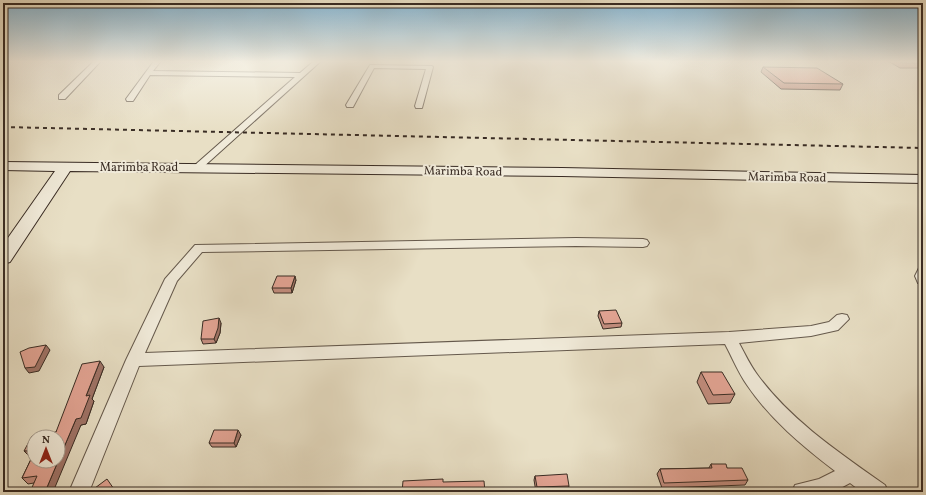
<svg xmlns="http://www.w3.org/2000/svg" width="926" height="495" viewBox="0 0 926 495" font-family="Vollkorn,serif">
<rect width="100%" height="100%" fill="#e8dfc5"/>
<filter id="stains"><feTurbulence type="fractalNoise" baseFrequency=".005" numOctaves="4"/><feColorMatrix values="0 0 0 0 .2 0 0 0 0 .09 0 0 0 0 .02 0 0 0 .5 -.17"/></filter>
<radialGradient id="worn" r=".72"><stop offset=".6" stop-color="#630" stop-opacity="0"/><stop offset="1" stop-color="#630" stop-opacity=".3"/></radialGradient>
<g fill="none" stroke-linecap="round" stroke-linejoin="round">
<defs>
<g id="street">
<path d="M94 61H101L65 99H59V95Z"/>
<path d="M154 61H161L153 71 300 73 314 61H321L201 169 198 170 193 167 195 165 295 77 150 75 133 101H127L126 99Z"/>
<path d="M370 65 432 66 433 67 422 108H416L415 106 426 69 374 68 353 107H347L346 105Z"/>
<path d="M576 238 643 239 647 240 649 243 647 246 643 247 576 246 202 252 177 281 145 353 729 332 811 326 829 322 837 315 842 314 847 315 849 319 838 330 811 336 739 343C745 354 751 367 759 377 793 422 840 453 885 485L888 492H862L850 483 833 492H792L795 485 819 479 835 471C802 446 770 419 747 385 738 372 732 357 725 344L139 366 89 492H69L126 360 165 279 195 245Z"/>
<path d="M923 267V284L918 283 915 276 919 268Z"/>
</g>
<path id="secondary" d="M3 162 562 168 923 175V183L562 176 70 171 10 262 3 264V245L55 171 3 170Z"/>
</defs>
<use href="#street" stroke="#65594c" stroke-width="2"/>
<use href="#secondary" stroke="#392c24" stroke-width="2"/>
<use href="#street" fill="#f0ead9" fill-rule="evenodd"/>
<use href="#secondary" fill="#f0ead9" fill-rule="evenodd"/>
<path stroke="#392c24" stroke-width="2" stroke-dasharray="4 4" stroke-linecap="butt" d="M3 127 923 148"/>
</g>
<g fill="#c48e80" stroke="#392c24">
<path d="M888 61H923V68H900Z"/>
<path d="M763 67 843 84 840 90 781 89 761 72Z"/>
<path d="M296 280 292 293H274L272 288Z"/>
<path d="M599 311 622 323 621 327 603 329 598 316Z"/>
<path d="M221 323 220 333 216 343 203 344 201 339Z"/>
<path d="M104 367 92 399 94 401 86 424 81 425 34 483 28 484 22 478 32 457H30L56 432Z"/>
<path d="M701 372 735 394 730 403 708 404 697 382Z"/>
<path d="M241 435 236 447H212L209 443Z"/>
<path d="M711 464 727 468 748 480 745 485 662 488 657 474 660 469 709 468Z"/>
<path d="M535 476 569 486 568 491 536 492 534 480Z"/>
</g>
<g fill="#a07468" stroke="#392c24">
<path d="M295 276 296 280 292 293 291 288Z"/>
<path d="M219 318 221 323 220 333 216 343 214 339Z"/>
<path d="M46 345 50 350 39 371 29 373 25 368Z"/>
<path d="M100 361 104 367 92 399 94 401 86 424 81 425 53 492H45L76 419 86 396Z"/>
<path d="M238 430 241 435 236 447 234 443Z"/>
<path d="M34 450V456L30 457 24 451Z"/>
</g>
<g fill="#e4a595" stroke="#392c24">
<path d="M899 61H923V63H902Z"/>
<path d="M763 67 817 68 843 84 784 83Z"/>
<path d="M277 276H295L291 288H272Z"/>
<path d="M616 310 622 323 604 324 599 311Z"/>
<path d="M219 318 218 328 214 339H201L203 321Z"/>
<path d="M46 345 35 367 25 368 20 352 29 348Z"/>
<path d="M100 361 86 396 90 395 81 418 76 419 45 492H30L37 476 22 478 34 453V461H58V437H34V450L24 451 32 436 56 432 82 364Z"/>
<path d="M701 372H722L735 394 713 395Z"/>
<path d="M214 430H238L234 443H209Z"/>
<path d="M711 464H726L727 468H742L748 480 664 483 660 469 712 468Z"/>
<path d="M567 474 569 486 537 487 535 476Z"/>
<path d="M107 479 116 492H98L95 488Z"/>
<path d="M443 479V482L484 481 485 492H402L403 481Z"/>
<path d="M271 491V492H255Z"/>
</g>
<linearGradient id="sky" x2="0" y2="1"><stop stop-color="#87b7d4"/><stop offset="0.47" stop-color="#f5f1e5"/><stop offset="1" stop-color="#f5f1e5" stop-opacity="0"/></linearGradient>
<rect width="926" height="131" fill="url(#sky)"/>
<g text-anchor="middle" stroke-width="4" stroke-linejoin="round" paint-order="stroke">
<g font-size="12" fill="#392c24" stroke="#f0ead9">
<text x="139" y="171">Marimba Road</text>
<text transform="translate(463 171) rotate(1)" y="4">Marimba Road</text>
<text transform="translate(787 177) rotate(1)" y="4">Marimba Road</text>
</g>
</g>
<rect width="926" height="495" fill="none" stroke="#e8dfc5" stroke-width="16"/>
<rect x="4" y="4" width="918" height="487" fill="none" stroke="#392c24" stroke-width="2"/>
<rect x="8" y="8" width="910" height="479" fill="none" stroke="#392c24"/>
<g transform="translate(46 449)"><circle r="19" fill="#f0ead9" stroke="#a79e91"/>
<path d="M0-3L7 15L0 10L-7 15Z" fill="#8f2418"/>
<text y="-6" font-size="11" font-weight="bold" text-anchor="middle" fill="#392c24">N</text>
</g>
<rect width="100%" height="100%" filter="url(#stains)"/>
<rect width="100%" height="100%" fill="url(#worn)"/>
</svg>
